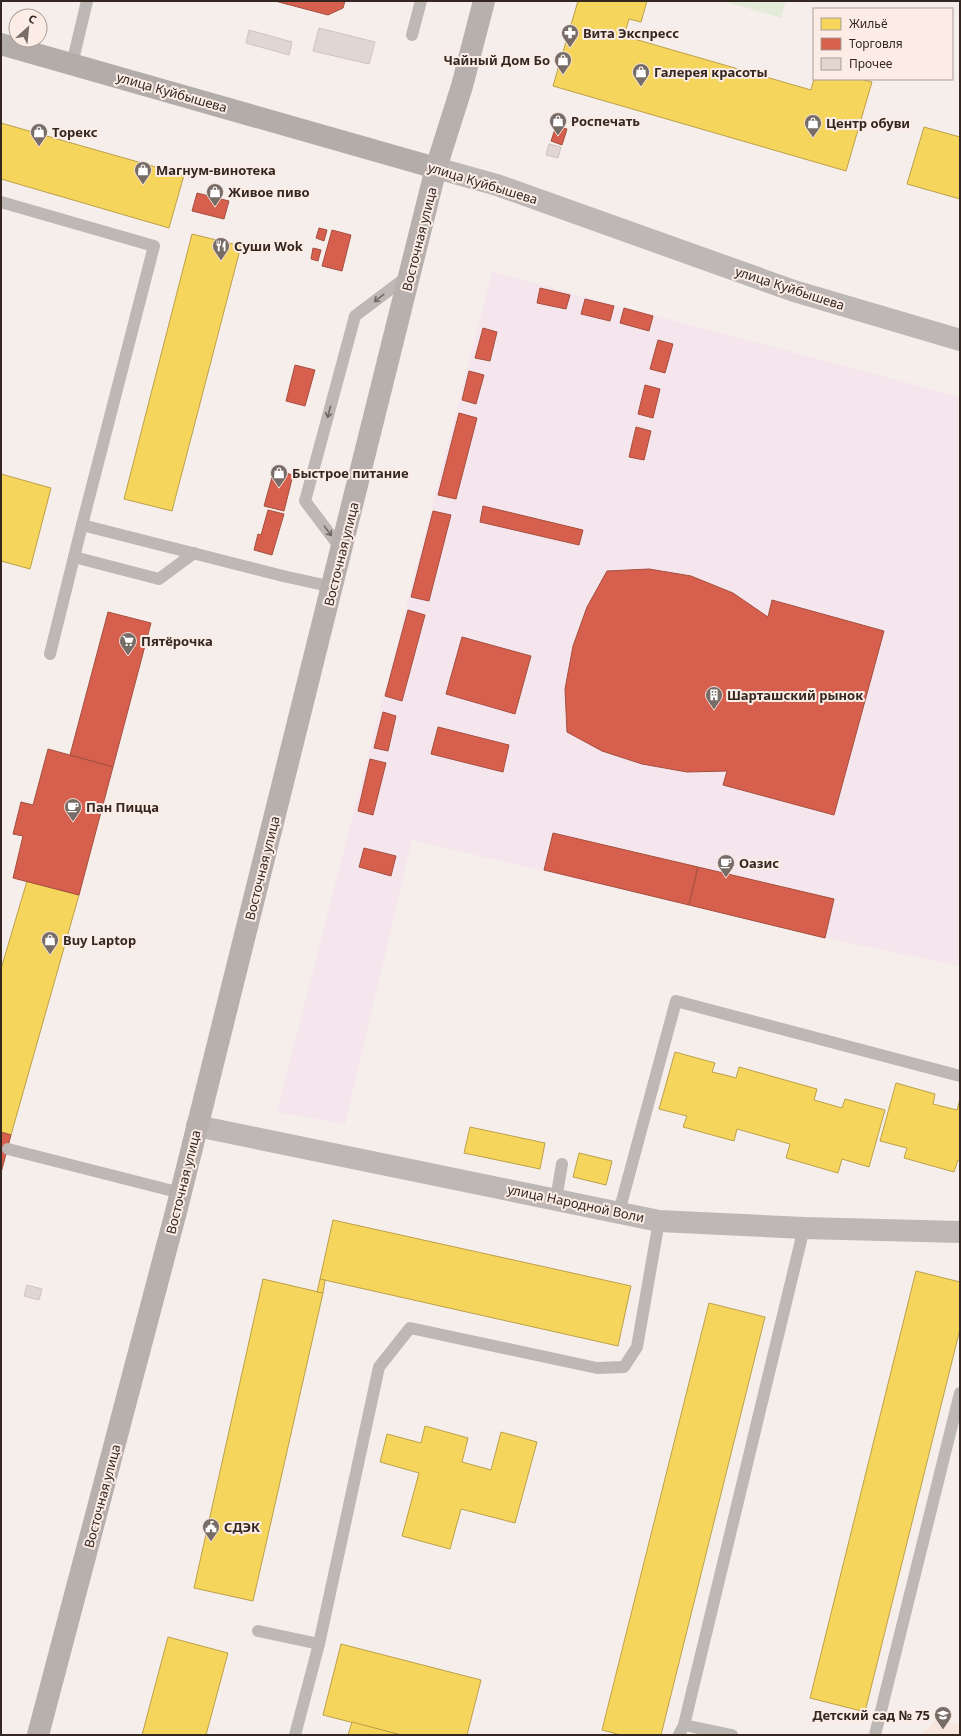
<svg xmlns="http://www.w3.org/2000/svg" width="961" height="1736" viewBox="0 0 961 1736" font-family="'Noto Sans',sans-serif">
<rect width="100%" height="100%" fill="#f6eeeb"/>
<path fill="#f5e5ec" d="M492 272 960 397V966L825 938 412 840 345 1124 277 1112Z"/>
<path fill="#f8e6de" d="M936 1720 960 1724V1735H921Z"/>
<path fill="#e4ebd9" d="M724 1H786L781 18Z"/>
<g fill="#f6d55c" stroke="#bca04a">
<path d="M578 1H647L641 22 629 19 624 36 811 90 814 79H861L872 82 846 171 553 86Z"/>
<path d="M1 123 184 175 169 228 1 179Z"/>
<path d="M924 127 960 137V199L907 184Z"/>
<path d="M192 234 241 246 172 511 124 499Z"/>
<path d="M1 474 51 488 30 569 1 561Z"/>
<path d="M27 881 79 895 11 1135 1 1132V969Z"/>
<path d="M675 1052 715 1063 712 1072 725 1075 736 1078 739 1067 817 1089 814 1100 842 1108 845 1099 885 1110 869 1167 842 1159 838 1173 786 1158 790 1144 737 1129 734 1141 683 1127 687 1116 659 1109Z"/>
<path d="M896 1083 935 1094 933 1104 957 1110 960 1099V1161L958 1160 954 1172 904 1158 907 1148 880 1141Z"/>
<path d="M470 1127 545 1143 540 1169 464 1153Z"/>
<path d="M579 1153 612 1161 606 1185 573 1177Z"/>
<path d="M333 1220 631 1286 618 1346 320 1279Z"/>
<path d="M916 1271 960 1282V1329L865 1712 810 1698Z"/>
<path d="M263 1279 323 1293 253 1601 194 1588Z"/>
<path d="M320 1279 325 1280 323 1293 317 1292Z"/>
<path d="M709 1303 765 1317 661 1735H621L602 1730Z"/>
<path d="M425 1426 468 1438 462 1462 491 1470 501 1432 537 1442 515 1523 461 1509 450 1549 402 1536 419 1473 380 1462 387 1434 421 1443Z"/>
<path d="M168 1637 228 1653 206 1735H142Z"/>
<path d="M341 1644 481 1680 467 1735H401L323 1715Z"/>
<path d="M352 1722 401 1735H348Z"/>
</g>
<g fill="#d6604d" stroke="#a54f40">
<path d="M275 1H345L343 8 328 15Z"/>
<path d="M556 126 567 129 562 145 551 141Z"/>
<path d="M197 193 229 201 224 219 192 211Z"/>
<path d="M319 228 327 230 324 241 316 238Z"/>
<path d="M332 230 351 235 342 271 322 266Z"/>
<path d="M313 248 321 250 318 261 311 259Z"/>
<path d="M540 288 570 295 566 309 537 303Z"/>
<path d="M585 299 614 306 610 321 581 314Z"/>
<path d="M624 308 653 316 649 331 620 323Z"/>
<path d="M483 328 497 332 490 361 475 358Z"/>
<path d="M658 340 673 344 665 373 650 369Z"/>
<path d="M295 365 315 370 305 406 286 401Z"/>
<path d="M469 371 484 375 476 404 462 400Z"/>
<path d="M645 385 660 389 653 418 638 414Z"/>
<path d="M459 413 477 418 456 499 438 495Z"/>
<path d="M636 427 651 431 644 460 629 457Z"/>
<path d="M274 470 293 475 284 511 264 506Z"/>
<path d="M483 506 583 530 579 545 480 522Z"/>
<path d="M268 510 284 514 272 555 254 550 258 534 261 535Z"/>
<path d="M433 511 451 515 429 601 411 597Z"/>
<path d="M649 569 691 576 733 593 768 617 772 600 884 631 834 815 723 785 727 771 687 772 642 764 602 751 567 732 565 689 573 646 587 607 607 571Z"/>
<path d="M408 610 425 615 402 701 385 696Z"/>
<path d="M108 612 151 623 113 767 70 755Z"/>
<path d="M462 637 531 656 515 714 446 694Z"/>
<path d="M383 712 396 716 388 751 374 748Z"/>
<path d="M438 727 509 745 503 772 431 754Z"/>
<path d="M48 749 113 767 79 895 13 878 23 836 13 834 21 802 33 805Z"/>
<path d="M370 759 386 763 373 815 358 811Z"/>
<path d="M553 833 698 867 689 905 544 870Z"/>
<path d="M364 848 396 856 391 876 359 867Z"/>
<path d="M698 867 834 899 825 938 689 905Z"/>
<path d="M1 1132 11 1135 1 1173Z"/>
</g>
<g fill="#e1d6d2" stroke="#cec3bf">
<path d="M319 28 375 42 369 64 313 51Z"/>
<path d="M249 30 292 42 289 55 246 43Z"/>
<path d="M549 144 561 147 558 158 546 155Z"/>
<path d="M27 1285 42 1289 39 1300 24 1296Z"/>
</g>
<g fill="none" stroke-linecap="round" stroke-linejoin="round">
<g stroke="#bdb8b5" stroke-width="12">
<path d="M412 35 421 1"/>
<path d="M72 64 87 1"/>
<path d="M1 202 154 246 82 525"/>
<path d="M342 550 305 501 355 316 408 276"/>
<path d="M74 557 159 579 194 553"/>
<path d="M50 654 82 525 283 576 333 587"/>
<path d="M8 1149 181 1193"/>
<path d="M556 1199 562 1164"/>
<path d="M619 1212 676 1001 960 1076"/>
<path d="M258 1631 319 1644"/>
<path d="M684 1725 732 1735"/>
<path d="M295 1735 319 1644 379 1367 410 1328 597 1368 624 1367 637 1347 659 1221"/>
<path d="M679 1735 684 1725 804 1228"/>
<path d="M875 1735 960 1393"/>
</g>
<path stroke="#bdb8b5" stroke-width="22" d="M197 1126 659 1221 804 1228 960 1232"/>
<path stroke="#bdb8b5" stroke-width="22" d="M436 168 497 185 794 291 960 340"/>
<path stroke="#b3adaa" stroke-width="22" d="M1 44 436 168"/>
<path stroke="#b7b0ac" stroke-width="22" d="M38 1735 177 1208 436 168 462 86 484 1"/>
</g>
<defs><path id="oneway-shaft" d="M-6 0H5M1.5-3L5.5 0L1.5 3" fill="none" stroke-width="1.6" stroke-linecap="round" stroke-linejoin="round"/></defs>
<g stroke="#726863">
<use href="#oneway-shaft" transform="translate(379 298) rotate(142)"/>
<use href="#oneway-shaft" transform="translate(329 412) rotate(105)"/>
<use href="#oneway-shaft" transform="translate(328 531) rotate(53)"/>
</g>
<defs>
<symbol id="pharmacy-pin" viewBox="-11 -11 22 30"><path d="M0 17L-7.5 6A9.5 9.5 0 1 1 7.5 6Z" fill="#786c67" stroke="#fbece6"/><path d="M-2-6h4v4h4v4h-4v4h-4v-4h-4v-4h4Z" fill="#fff"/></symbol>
<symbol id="shop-pin" viewBox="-11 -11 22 30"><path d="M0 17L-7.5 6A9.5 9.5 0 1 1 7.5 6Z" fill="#786c67" stroke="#fbece6"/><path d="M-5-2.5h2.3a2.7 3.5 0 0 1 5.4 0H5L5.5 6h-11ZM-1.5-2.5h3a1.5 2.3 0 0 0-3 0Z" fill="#fff"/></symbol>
<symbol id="restaurant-pin" viewBox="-11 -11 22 30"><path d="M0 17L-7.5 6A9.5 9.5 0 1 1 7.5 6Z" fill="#786c67" stroke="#fbece6"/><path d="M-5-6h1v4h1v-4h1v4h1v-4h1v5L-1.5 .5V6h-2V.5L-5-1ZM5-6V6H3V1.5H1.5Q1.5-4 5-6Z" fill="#fff"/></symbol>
<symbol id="supermarket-pin" viewBox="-11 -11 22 30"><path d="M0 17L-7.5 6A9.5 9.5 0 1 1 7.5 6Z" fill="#786c67" stroke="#fbece6"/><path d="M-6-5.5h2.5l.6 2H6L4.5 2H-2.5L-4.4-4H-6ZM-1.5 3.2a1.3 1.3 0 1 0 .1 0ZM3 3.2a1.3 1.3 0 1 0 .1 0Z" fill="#fff"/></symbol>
<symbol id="building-pin" viewBox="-11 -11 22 30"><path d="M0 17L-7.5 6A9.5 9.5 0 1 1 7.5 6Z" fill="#786c67" stroke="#fbece6"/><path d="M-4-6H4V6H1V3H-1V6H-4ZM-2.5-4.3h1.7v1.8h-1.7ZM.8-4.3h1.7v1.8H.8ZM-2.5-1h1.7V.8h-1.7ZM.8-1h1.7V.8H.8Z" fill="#fff"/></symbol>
<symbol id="cafe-pin" viewBox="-11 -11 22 30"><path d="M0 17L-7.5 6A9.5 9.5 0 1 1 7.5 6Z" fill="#786c67" stroke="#fbece6"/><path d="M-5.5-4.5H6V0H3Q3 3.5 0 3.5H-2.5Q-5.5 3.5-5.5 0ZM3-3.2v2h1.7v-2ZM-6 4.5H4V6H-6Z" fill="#fff"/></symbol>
<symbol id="civic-pin" viewBox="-11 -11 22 30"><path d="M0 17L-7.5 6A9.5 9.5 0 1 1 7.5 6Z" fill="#786c67" stroke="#fbece6"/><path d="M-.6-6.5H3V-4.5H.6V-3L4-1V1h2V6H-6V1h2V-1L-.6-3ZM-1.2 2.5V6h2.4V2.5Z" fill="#fff"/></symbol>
<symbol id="school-pin" viewBox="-11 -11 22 30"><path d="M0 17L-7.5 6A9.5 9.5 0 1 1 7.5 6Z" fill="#786c67" stroke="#fbece6"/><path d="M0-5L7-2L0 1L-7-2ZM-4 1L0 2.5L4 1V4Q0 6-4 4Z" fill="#fff"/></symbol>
</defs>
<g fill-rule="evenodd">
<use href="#pharmacy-pin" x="560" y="23" width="20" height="27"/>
<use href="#shop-pin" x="553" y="50" width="20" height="27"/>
<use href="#shop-pin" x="631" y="62" width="20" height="27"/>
<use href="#shop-pin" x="548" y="111" width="20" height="27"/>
<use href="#shop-pin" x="803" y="113" width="20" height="27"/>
<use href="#shop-pin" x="29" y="122" width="20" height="27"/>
<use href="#shop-pin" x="133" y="160" width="20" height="27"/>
<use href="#shop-pin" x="205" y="182" width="20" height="27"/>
<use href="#restaurant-pin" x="211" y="236" width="20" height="27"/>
<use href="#shop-pin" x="269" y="463" width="20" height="27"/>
<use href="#supermarket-pin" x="118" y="631" width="20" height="27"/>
<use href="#building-pin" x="704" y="685" width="20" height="27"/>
<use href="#cafe-pin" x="63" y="797" width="20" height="27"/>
<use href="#cafe-pin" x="716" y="853" width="20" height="27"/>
<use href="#shop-pin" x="40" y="930" width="20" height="27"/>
<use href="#civic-pin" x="201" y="1517" width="20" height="27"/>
<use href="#school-pin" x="933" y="1705" width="20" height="27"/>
</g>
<g text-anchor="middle" stroke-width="4" stroke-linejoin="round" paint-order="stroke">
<g font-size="13" font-weight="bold" fill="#342620" stroke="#fbece6" text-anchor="start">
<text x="583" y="38">Вита Экспресс</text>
<text x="550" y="65" text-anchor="end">Чайный Дом Бо</text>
<text x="654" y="77">Галерея красоты</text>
<text x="571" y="126">Роспечать</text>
<text x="826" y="128">Центр обуви</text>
<text x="52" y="137">Торекс</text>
<text x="156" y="175">Магнум-винотека</text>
<text x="228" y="197">Живое пиво</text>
<text x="234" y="251">Суши Wok</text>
<text x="292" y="478">Быстрое питание</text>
<text x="141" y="646">Пятёрочка</text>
<text x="727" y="700">Шарташский рынок</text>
<text x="86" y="812">Пан Пицца</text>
<text x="739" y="868">Оазис</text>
<text x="63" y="945">Buy Laptop</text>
<text x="224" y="1532">СДЭК</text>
<text x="930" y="1720" text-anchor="end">Детский сад № 75</text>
</g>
<g font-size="13" fill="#342620" stroke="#fbece6">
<text transform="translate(172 92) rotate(16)" y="5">улица Куйбышева</text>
<text transform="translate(483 183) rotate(17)" y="5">улица Куйбышева</text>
<text transform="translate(419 239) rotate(-76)" y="5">Восточная улица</text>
<text transform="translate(790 288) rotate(18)" y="5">улица Куйбышева</text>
<text transform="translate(341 554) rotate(-76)" y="5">Восточная улица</text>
<text transform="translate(262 868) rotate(-76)" y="5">Восточная улица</text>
<text transform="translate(183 1182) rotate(-76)" y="5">Восточная улица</text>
<text transform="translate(576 1203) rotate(12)" y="5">улица Народной Воли</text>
<text transform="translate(102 1496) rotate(-75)" y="5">Восточная улица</text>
</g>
</g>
<rect width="961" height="1736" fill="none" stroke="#342620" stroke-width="4"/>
<rect x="813" y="8" width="140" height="72" fill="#fbece6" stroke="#ab9d97"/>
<rect x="821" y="18" width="20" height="12" fill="#f6d55c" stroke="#ab9d97"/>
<text x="849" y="28" font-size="12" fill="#342620">Жильё</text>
<rect x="821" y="38" width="20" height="12" fill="#d6604d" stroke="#ab9d97"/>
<text x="849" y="48" font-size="12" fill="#342620">Торговля</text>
<rect x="821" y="58" width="20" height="12" fill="#e1d6d2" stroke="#ab9d97"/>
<text x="849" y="68" font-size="12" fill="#342620">Прочее</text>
<g transform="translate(28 28) rotate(27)"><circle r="19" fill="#fbece6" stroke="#ab9d97"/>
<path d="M0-3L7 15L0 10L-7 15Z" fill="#786c67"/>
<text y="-6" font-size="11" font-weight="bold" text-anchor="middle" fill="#342620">С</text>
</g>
</svg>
